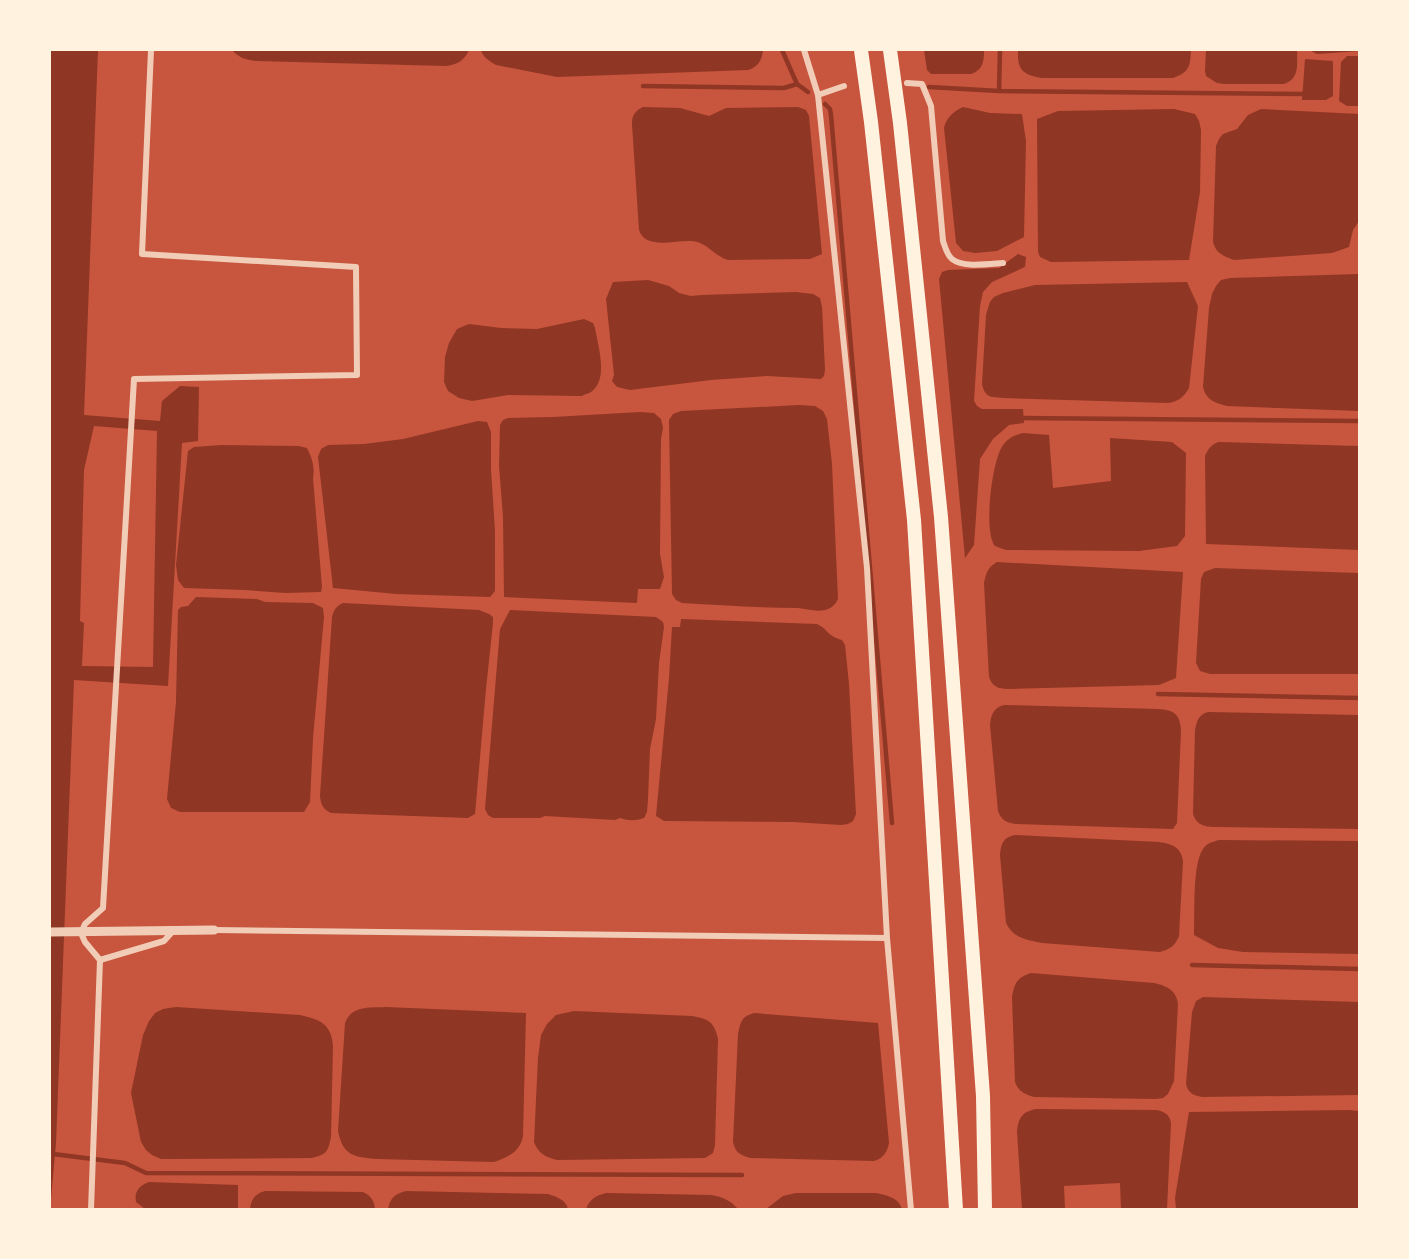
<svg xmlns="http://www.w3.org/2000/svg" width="1409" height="1259" viewBox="0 0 1409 1259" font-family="'Noto Sans',sans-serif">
<rect width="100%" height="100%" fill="#c8553d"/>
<g fill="#8f3625" fill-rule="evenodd">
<path d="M50 50H98L84 415 160 421 162 401 180 386 199 387 198 441 182 443 168 686 74 680 56 1143 50 1210ZM94 426 157 431 153 667 82 666 84 623 80 621 84 470Z"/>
<path d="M232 50H469C464 61 458 64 446 66L257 61C246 60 239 58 232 50Z"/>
<path d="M481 50H763C762 60 758 67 748 70L557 77 496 65C489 61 483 57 481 50Z"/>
<path d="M924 50H984C984 61 983 70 971 74H931L927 70Z"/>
<path d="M1018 50H1191C1190 66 1190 72 1173 78H1042C1023 75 1017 70 1018 50Z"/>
<path d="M1206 50H1297C1297 63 1300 79 1284 84H1224L1217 83 1206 76 1205 71Z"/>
<path d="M1309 50H1359L1360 51 1317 54Z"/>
<path d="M1347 56H1359V106H1347L1339 101 1341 62Z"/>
<path d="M1305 59 1333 61V96L1326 100H1302Z"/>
<path d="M643 107 680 108 709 116 726 108 798 107 806 110 809 116 822 254 810 259 728 260C714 256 706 241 691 241 675 240 645 250 639 230L632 124C632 115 635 111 643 107Z"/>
<path d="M963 107 990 113 1022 114 1026 141 1024 237 997 251 975 253 963 251 956 243 944 128C946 118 954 111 963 107Z"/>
<path d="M1174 109 1195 114 1199 121 1201 130 1200 192 1189 260 1051 262 1040 257 1038 252 1037 119 1058 111Z"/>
<path d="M1261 109 1359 114V221L1353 230 1349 247 1332 253 1234 260C1223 256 1216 253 1213 242L1216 146 1219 139 1223 134 1237 129 1248 115Z"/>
<path d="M1018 254 1026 257 1025 267 992 282 983 292 980 306 974 401 977 406 982 409H1023L1024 423 1009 425 993 439 980 459 974 545 965 558 939 279 942 272 948 270 999 268Z"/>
<path d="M1359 274V411L1227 406C1215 403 1206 400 1203 387L1209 308 1212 294 1216 286 1221 280 1230 278Z"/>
<path d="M648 280 669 286 679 293 691 296 701 295 796 292 813 294 820 298 822 307 825 370 824 376 821 379 767 376 711 380 630 390 617 387 612 381 614 375 606 299 613 282Z"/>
<path d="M1187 282 1198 306 1189 388C1183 398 1179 401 1168 403L1003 398C991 397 985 398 982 384L986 315 990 302 994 297 1003 293 1035 285Z"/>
<path d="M584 319 593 323 595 328C598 346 609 380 591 392 588 394 585 394 582 396L508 395 472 401 459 398 448 391 444 382 445 357 449 343 457 329 469 324 501 328 537 329Z"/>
<path d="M799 405 815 406 823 411 827 419 832 464 838 599C835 605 832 608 825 610 816 612 806 609 798 608 759 608 721 605 682 603L676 600 672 594 669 420 673 414 681 411Z"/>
<path d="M640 412 654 413 661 419 663 428 661 439 660 554 664 577 660 589H638L637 603 504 597 503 517 499 466 500 425 503 420 508 418 553 417Z"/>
<path d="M478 421 487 422 491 432V469L495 531V591L490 597 396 594 333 588 318 457 321 449 328 445 364 444 403 439Z"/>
<path d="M1023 433 1049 435 1053 488 1111 481 1110 438 1172 442 1186 453 1185 536 1177 546 1139 551 1006 550 995 546C983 532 992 460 1003 445 1009 437 1015 435 1023 433Z"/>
<path d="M1218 442 1359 446V550L1206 544 1205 456C1208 449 1211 445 1218 442Z"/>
<path d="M221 445 299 446 307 448C312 458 315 467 313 478L322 587 321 592 285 593 245 590 184 588 178 580 176 565 188 451 194 447Z"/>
<path d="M997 562 1183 572 1176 678 1159 685 1006 689C997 688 992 686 989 677L984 583C986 573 988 567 997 562Z"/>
<path d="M1215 568 1359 573V674H1210L1200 671 1196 663 1201 579 1204 572Z"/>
<path d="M196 597 257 599 265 602 313 603 323 608 324 617 313 738 310 802 304 812H180L171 808 167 799 176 702 178 610 181 607 188 606Z"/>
<path d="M343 603 479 610 489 614 493 617V623L486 689 475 814 468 818 331 813C323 809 321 805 320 796L332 617C334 610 336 606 343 603Z"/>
<path d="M510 610 656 617 663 622 664 627 659 663 656 719 650 749 648 799 647 812 644 818C635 821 629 821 620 818L615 820 545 816 540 818H493L488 815 485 809 500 629Z"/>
<path d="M681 619 817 624C828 629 827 636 842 640L845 645 849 684 856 814 853 821 848 824 841 825 793 822 664 821 656 816 669 678 672 627H680Z"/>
<path d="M1004 705 1158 709C1174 710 1180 714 1181 731L1177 823 1173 829 1015 824C1006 822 1001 820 998 811L990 725C991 715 993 708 1004 705Z"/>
<path d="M1208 712 1359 715V829L1217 827C1206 827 1197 826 1193 814L1195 730C1197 721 1198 715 1208 712Z"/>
<path d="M1015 835 1159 842C1172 844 1181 847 1183 861L1179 936C1175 946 1170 949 1160 952L1042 943C1027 940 1013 938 1006 923L1000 855C1001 844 1003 837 1015 835Z"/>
<path d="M1219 840 1359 841V954L1243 952 1218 948 1194 935C1195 916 1192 864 1203 849 1207 843 1212 842 1219 840Z"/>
<path d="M1031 973 1154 983C1167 986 1176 990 1178 1004L1174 1081 1168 1094 1163 1098 1155 1099 1034 1097C1024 1094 1019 1092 1015 1082L1012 997C1014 983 1018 977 1031 973Z"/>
<path d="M1203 997 1359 1002V1095L1202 1097C1193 1095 1188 1093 1186 1084L1192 1012 1196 1001Z"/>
<path d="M176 1007 300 1015C321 1020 331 1024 333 1046L331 1137C328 1152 326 1155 311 1158L169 1159H161L152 1155 146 1150 141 1142 131 1093 143 1035 149 1021 155 1013 163 1009Z"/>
<path d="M386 1007 526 1013 523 1136C520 1152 508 1157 494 1162L377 1159C354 1157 343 1156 338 1131L345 1023C352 1005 369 1008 386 1007Z"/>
<path d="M574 1011 692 1016C709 1019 714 1022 718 1039L715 1145 713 1153 705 1158 557 1160C545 1157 538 1153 534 1142L538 1058 541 1035 547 1024 556 1015Z"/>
<path d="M754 1013 878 1023 889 1143C887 1152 884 1158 874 1161L750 1158C740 1155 735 1152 733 1142L738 1034C741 1021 741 1017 754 1013Z"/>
<path d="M1036 1109 1157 1110C1165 1112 1170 1115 1171 1123L1167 1209H1121L1120 1183 1064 1186 1065 1209H1022L1017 1131C1019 1117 1022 1112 1036 1109Z"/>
<path d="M1349 1110 1359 1111V1209H1176L1175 1198 1189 1112Z"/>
<path d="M149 1182 238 1185V1209H145L136 1202C134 1191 139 1186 149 1182Z"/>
<path d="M265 1191 363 1192C371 1196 374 1200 375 1209H250C251 1199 255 1194 265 1191Z"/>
<path d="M406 1191 548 1194C557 1197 566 1200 568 1209H388C390 1198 395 1194 406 1191Z"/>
<path d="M606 1193 711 1195C723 1197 730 1200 738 1209H586C590 1199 595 1196 606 1193Z"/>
<path d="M796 1193H876C888 1196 898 1197 902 1209H766L783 1196Z"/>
</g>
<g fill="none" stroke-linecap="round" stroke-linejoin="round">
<g stroke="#8f3625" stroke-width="4.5">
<path d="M797 84 808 92"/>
<path d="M643 86 784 88 797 84 782 50"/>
<path d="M929 87 999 91 1306 94"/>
<path d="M999 91 1000 50"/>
<path d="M825 104 830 109 831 115 892 823"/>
<path d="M1020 418 1360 421"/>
<path d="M1158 694 1360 698"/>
<path d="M1192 965 1360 969"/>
<path d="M53 1154 125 1163 146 1173 742 1175"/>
</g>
<g stroke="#f1ccb7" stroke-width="6">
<path d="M804 50 818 95 867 568 887 938 911 1210"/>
<path d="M907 83 922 84 931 106 943 241C945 247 947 255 952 259 963 268 989 264 1003 263"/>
<path d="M818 95 844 86"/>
<path d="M214 930 887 938"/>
<path d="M100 960 164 941 173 931"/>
<path d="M91 1210 100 960 85 942 81 933 85 924 103 908 134 379 357 375 356 267 142 254 151 50"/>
</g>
<path stroke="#f1ccb7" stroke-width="9" d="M50 932 214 930"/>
<g stroke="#fff3e0" stroke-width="14">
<path d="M861 50 871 122 914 520 956 1210"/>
<path d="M890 50 900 123 941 517 983 1096 985 1210"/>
</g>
</g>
<rect width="1409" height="1259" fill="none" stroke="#fff3e0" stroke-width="102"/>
</svg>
